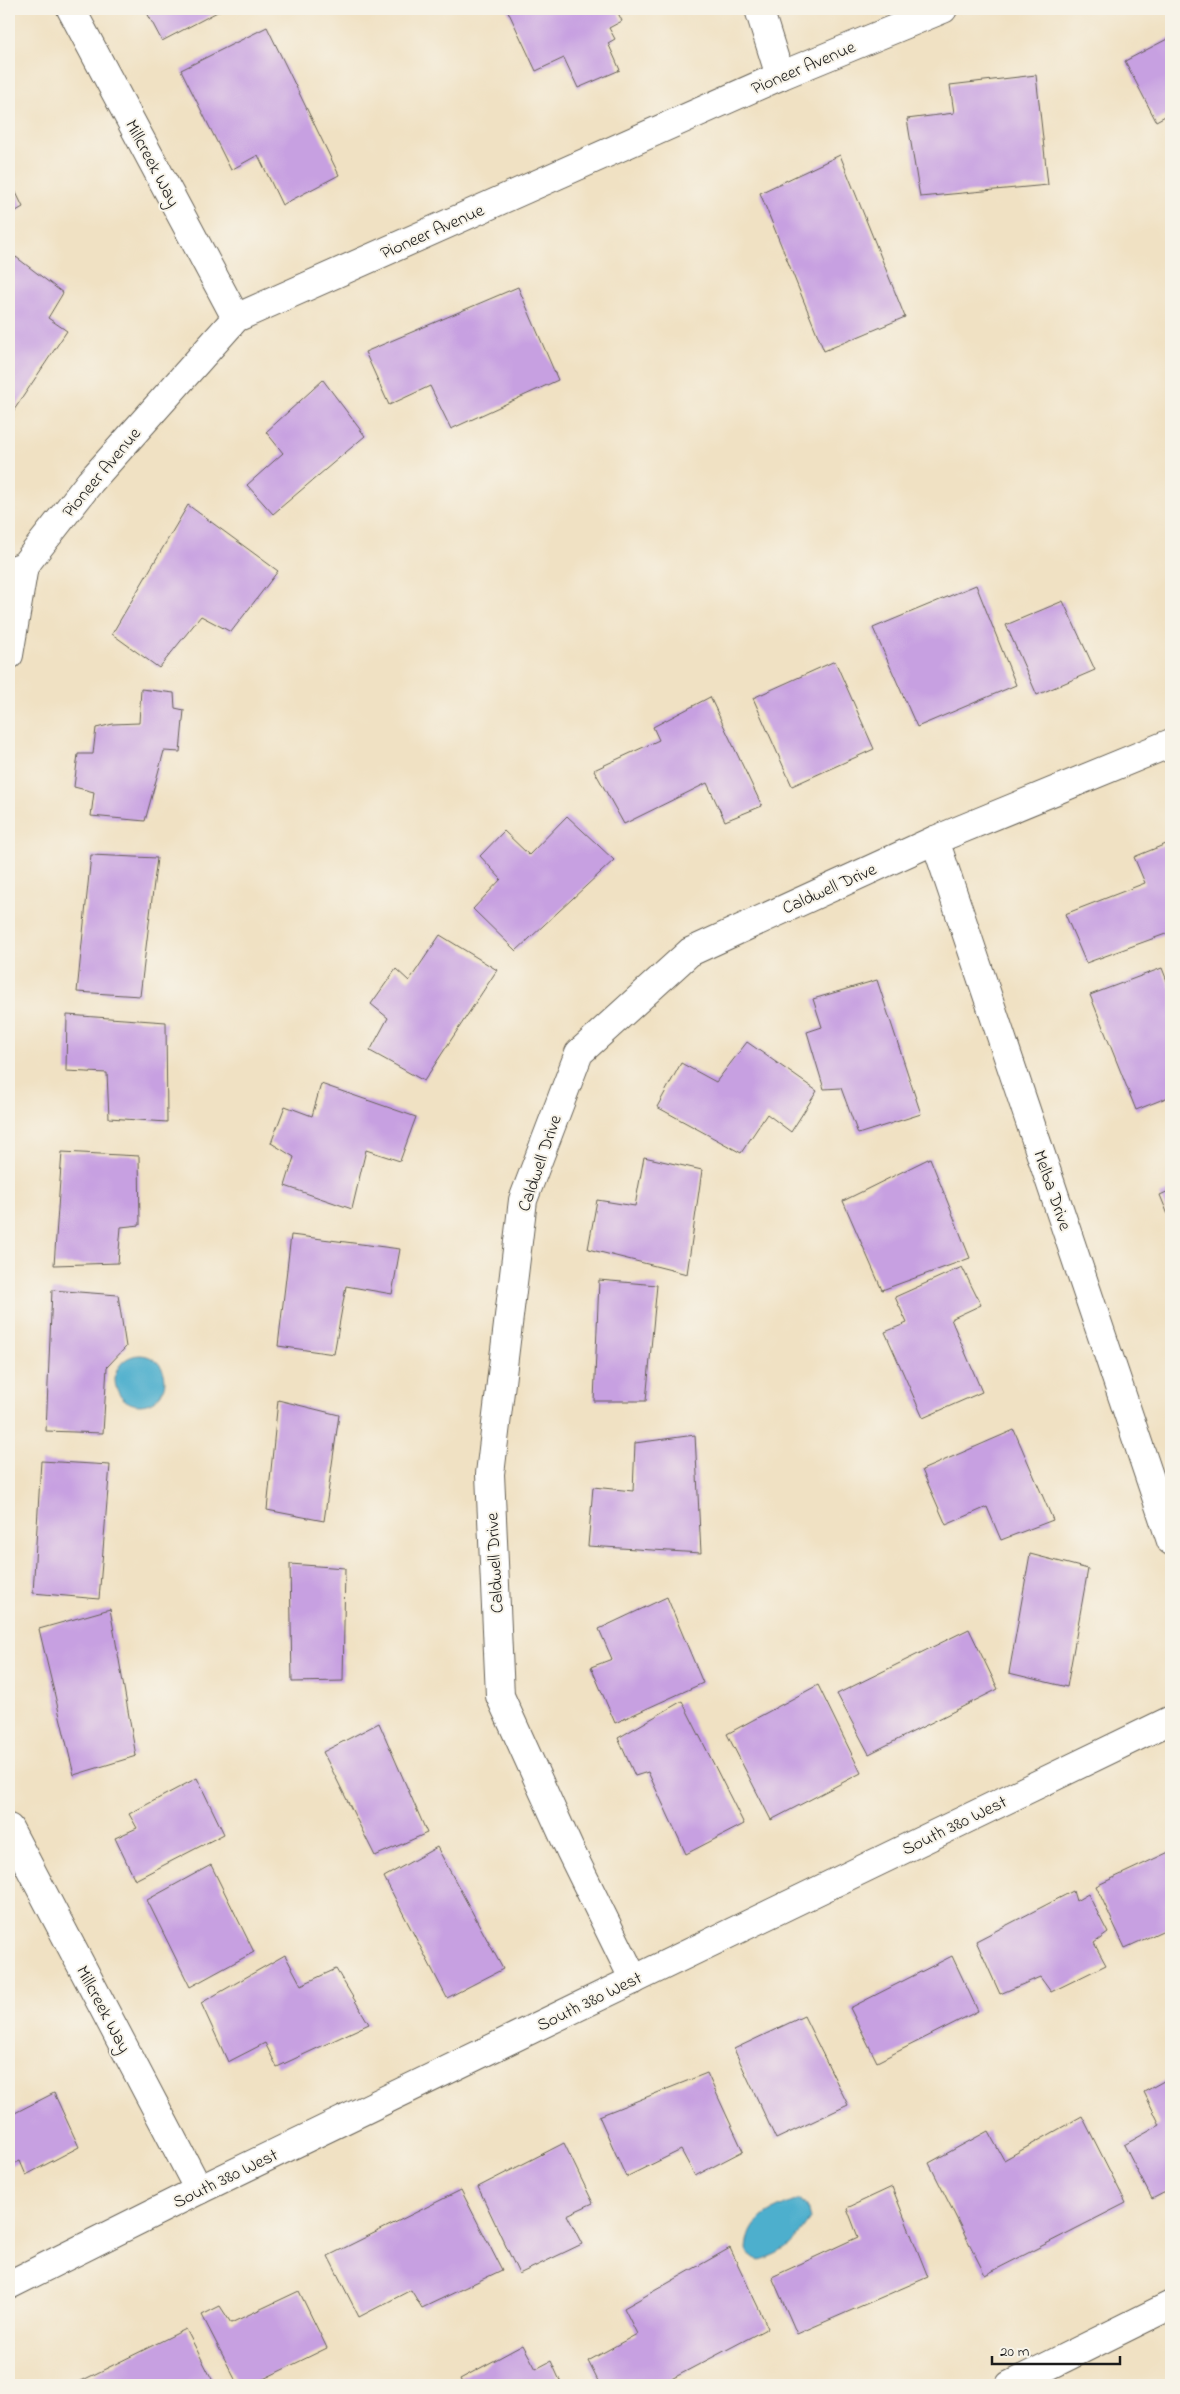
<svg xmlns="http://www.w3.org/2000/svg" width="1180" height="2394" viewBox="0 0 1180 2394" font-family="'Indie Flower',sans-serif">
<rect width="100%" height="100%" fill="#f7f3e8"/>
<filter id="ink" filterUnits="userSpaceOnUse"><feTurbulence type="fractalNoise" baseFrequency=".02" numOctaves="2"/><feDisplacementMap in="SourceGraphic" scale="10" xChannelSelector="R" yChannelSelector="G"/><feConvolveMatrix kernelMatrix="1 2 1 2 8 2 1 2 1" color-interpolation-filters="sRGB"/></filter>
<filter id="wash" filterUnits="userSpaceOnUse"><feTurbulence type="fractalNoise" baseFrequency=".0096" numOctaves="4" result="noise"/><feDisplacementMap in="SourceGraphic" scale="20" xChannelSelector="R" yChannelSelector="G"/><feGaussianBlur stdDeviation="1.12" result="paint"/><feColorMatrix in="noise" values="0 0 0 0 0 0 0 0 0 0 0 0 0 0 0 0 0 1.4 0 .05"/><feComposite in="paint" operator="in"/></filter>
<g filter="url(#wash)">
<rect width="100%" height="100%" fill="#f0e1c3"/>
<g fill="#4eafcd" stroke="#356674">
<circle cx="140" cy="1380" r="25"/>
<path d="M798 2200 807 2206 810 2219C792 2245 789 2250 758 2261L747 2252C747 2219 772 2210 798 2200Z"/>
</g>
<g id="blocks">
<g fill="#c7a0e1">
<path d="M145 9H223L162 41Z"/>
<path d="M507 9H616L622 21 609 28 615 39 608 43 620 70 578 88 564 58 536 71Z"/>
<path d="M267 27 339 175 282 205 258 155 231 170 181 70Z"/>
<path d="M1171 37V113L1156 121 1125 61Z"/>
<path d="M1036 75 1048 185 920 197 907 119 954 113 950 85Z"/>
<path d="M840 155 905 317 824 351 760 193Z"/>
<path d="M9 178 23 207 9 215Z"/>
<path d="M16 257 63 293 48 318 67 331 12 413 9 410V271Z"/>
<path d="M518 287 558 380 451 429 430 386 389 405 365 352Z"/>
<path d="M323 380 365 436 273 514 247 485 283 453 266 432Z"/>
<path d="M188 505 278 571 231 632 201 616 159 668 112 634Z"/>
<path d="M976 585 1016 685 917 727 873 628Z"/>
<path d="M1063 601 1095 670 1037 695 1006 625Z"/>
<path d="M835 661 874 749 792 786 753 698Z"/>
<path d="M141 689 174 693 175 708 184 710 180 752 164 751 145 821 91 816 94 792 74 787 78 754H93L96 728 113 724 139 723Z"/>
<path d="M710 697 762 806 725 821 707 783 624 824 594 770 659 740 653 727Z"/>
<path d="M567 816 614 860 516 951 473 909 501 879 480 856 504 831 529 855Z"/>
<path d="M1171 842V932L1086 963 1065 914 1145 883 1134 857Z"/>
<path d="M91 855 157 858 140 996 77 992Z"/>
<path d="M440 935 497 970 424 1081 370 1051 388 1018 371 1004 396 969 409 981Z"/>
<path d="M1162 968 1171 991V1096L1136 1110 1090 995Z"/>
<path d="M877 980 921 1114 858 1134 841 1088 824 1089 807 1032 822 1027 813 999Z"/>
<path d="M67 1015 166 1022 167 1122 109 1118 107 1073 66 1071Z"/>
<path d="M747 1042 817 1091 791 1132 767 1114 741 1153 657 1107 681 1063 716 1082Z"/>
<path d="M321 1084 416 1117 400 1161 366 1150 352 1209 285 1186 294 1157 271 1143 285 1106 312 1116Z"/>
<path d="M62 1152 139 1156 140 1225 121 1227 118 1263 54 1265Z"/>
<path d="M644 1157 702 1170 687 1274 588 1249 597 1200 635 1206Z"/>
<path d="M930 1158 970 1258 882 1290 843 1201Z"/>
<path d="M1171 1190V1222L1160 1195Z"/>
<path d="M291 1235 400 1249 392 1294 346 1286 334 1354 278 1346Z"/>
<path d="M962 1267 981 1305 951 1319 982 1392 923 1418 885 1332 907 1323 895 1297Z"/>
<path d="M599 1280 657 1285 646 1401H594Z"/>
<path d="M52 1290 118 1295 126 1347 107 1367 103 1433 46 1431Z"/>
<path d="M278 1400 339 1415 324 1521 267 1510Z"/>
<path d="M1014 1430 1053 1520 1001 1540 987 1507 946 1525 922 1470Z"/>
<path d="M695 1435 701 1553 588 1546 593 1487 633 1491 635 1443Z"/>
<path d="M41 1461 110 1465 99 1599 33 1593Z"/>
<path d="M1030 1554 1088 1569 1067 1687 1009 1673Z"/>
<path d="M290 1564 345 1568 343 1681 292 1682Z"/>
<path d="M667 1597 703 1683 615 1723 591 1667 612 1659 599 1629Z"/>
<path d="M110 1609 136 1756 74 1775 39 1629Z"/>
<path d="M969 1629 998 1689 869 1754 837 1694Z"/>
<path d="M818 1685 861 1773 771 1820 727 1734Z"/>
<path d="M682 1701 744 1824 686 1854 648 1772 635 1776 618 1738Z"/>
<path d="M379 1723 427 1833 375 1856 323 1752Z"/>
<path d="M197 1778 224 1834 135 1880 115 1838 137 1828 129 1814Z"/>
<path d="M437 1847 503 1969 447 1998 384 1877Z"/>
<path d="M1171 1851V1927L1125 1948 1096 1886Z"/>
<path d="M211 1865 254 1952 190 1987 147 1900Z"/>
<path d="M1073 1891 1076 1901 1088 1894 1108 1933 1094 1943 1106 1965 1051 1992 1040 1977 1000 1994 976 1941Z"/>
<path d="M285 1955 301 1985 336 1969 369 2024 277 2067 265 2043 228 2062 201 2003Z"/>
<path d="M952 1956 978 2011 877 2062 850 2008Z"/>
<path d="M804 2016 848 2105 776 2139 734 2049Z"/>
<path d="M707 2073 743 2151 695 2176 681 2150 626 2177 599 2116Z"/>
<path d="M1171 2077V2189L1152 2199 1124 2145 1160 2125 1144 2092Z"/>
<path d="M54 2093 79 2147 26 2175 20 2161 9 2166V2116Z"/>
<path d="M1082 2116 1126 2203 985 2275 929 2163 988 2131 1004 2160Z"/>
<path d="M564 2143 593 2203 567 2215 582 2244 519 2274 478 2187Z"/>
<path d="M892 2187 928 2277 797 2334 772 2277 858 2237 847 2208Z"/>
<path d="M461 2190 502 2270 422 2308 411 2290 359 2317 328 2256Z"/>
<path d="M730 2248 768 2328 660 2385H600L588 2361 637 2334 624 2308Z"/>
<path d="M299 2291 327 2348 251 2385H238L202 2315 220 2306 231 2323Z"/>
<path d="M186 2329 215 2385H73Z"/>
<path d="M523 2345 536 2369 551 2361 562 2385H463L460 2379Z"/>
</g>
</g>
</g>
<g filter="url(#ink)">
<use href="#blocks" fill-opacity="0" stroke="#666156" stroke-width="1"/>
<g fill="none" stroke-linecap="round" stroke-linejoin="round">
<defs>
<g id="street">
<path d="M71 9 236 318"/>
<path d="M759 9 780 76"/>
<path d="M9 571 24 566 90 482 236 318 780 76 943 9"/>
<path d="M9 655 24 566"/>
<path d="M935 840 1171 1541"/>
<path d="M9 1828 199 2190"/>
<path d="M634 1980 570 1850 500 1696 490 1474 523 1200 579 1053 690 952 935 840 1171 743"/>
<path d="M9 2285 199 2190 1171 1720"/>
<path d="M1010 2385 1171 2305"/>
</g>
</defs>
<use href="#street" stroke="#666156" stroke-width="30"/>
<use href="#street" stroke="#fff" stroke-width="28"/>
</g>
</g>
<g text-anchor="middle" stroke-width="4" stroke-linejoin="round" paint-order="stroke">
<g font-size="18" fill="#1c1c1c" stroke="#f7f3e8">
<text transform="translate(803 67) rotate(-23)" y="6">Pioneer Avenue</text>
<text transform="translate(153 163) rotate(62)" y="6">Millcreek Way</text>
<text transform="translate(432 231) rotate(-24)" y="6">Pioneer Avenue</text>
<text transform="translate(101 472) rotate(-50)" y="6">Pioneer Avenue</text>
<text transform="translate(829 888) rotate(-24)" y="6">Caldwell Drive</text>
<text transform="translate(539 1163) rotate(-71)" y="6">Caldwell Drive</text>
<text transform="translate(1053 1190) rotate(71)" y="6">Melba Drive</text>
<text transform="translate(494 1563) rotate(-93)" y="6">Caldwell Drive</text>
<text transform="translate(954 1825) rotate(-26)" y="6">South 380 West</text>
<text transform="translate(589 2001) rotate(-26)" y="6">South 380 West</text>
<text transform="translate(104 2009) rotate(62)" y="6">Millcreek Way</text>
<text transform="translate(225 2178) rotate(-26)" y="6">South 380 West</text>
</g>
</g>
<rect width="1180" height="2394" fill="none" stroke="#f7f3e8" stroke-width="30"/>
<path d="M992 2356v8h128v-8" fill="none" stroke="#1c1c1c" stroke-width="2.5"/>
<text x="1000" y="2356" font-size="15" fill="#1c1c1c" stroke="#f7f3e8" stroke-width="4" paint-order="stroke">20 m</text>
</svg>
